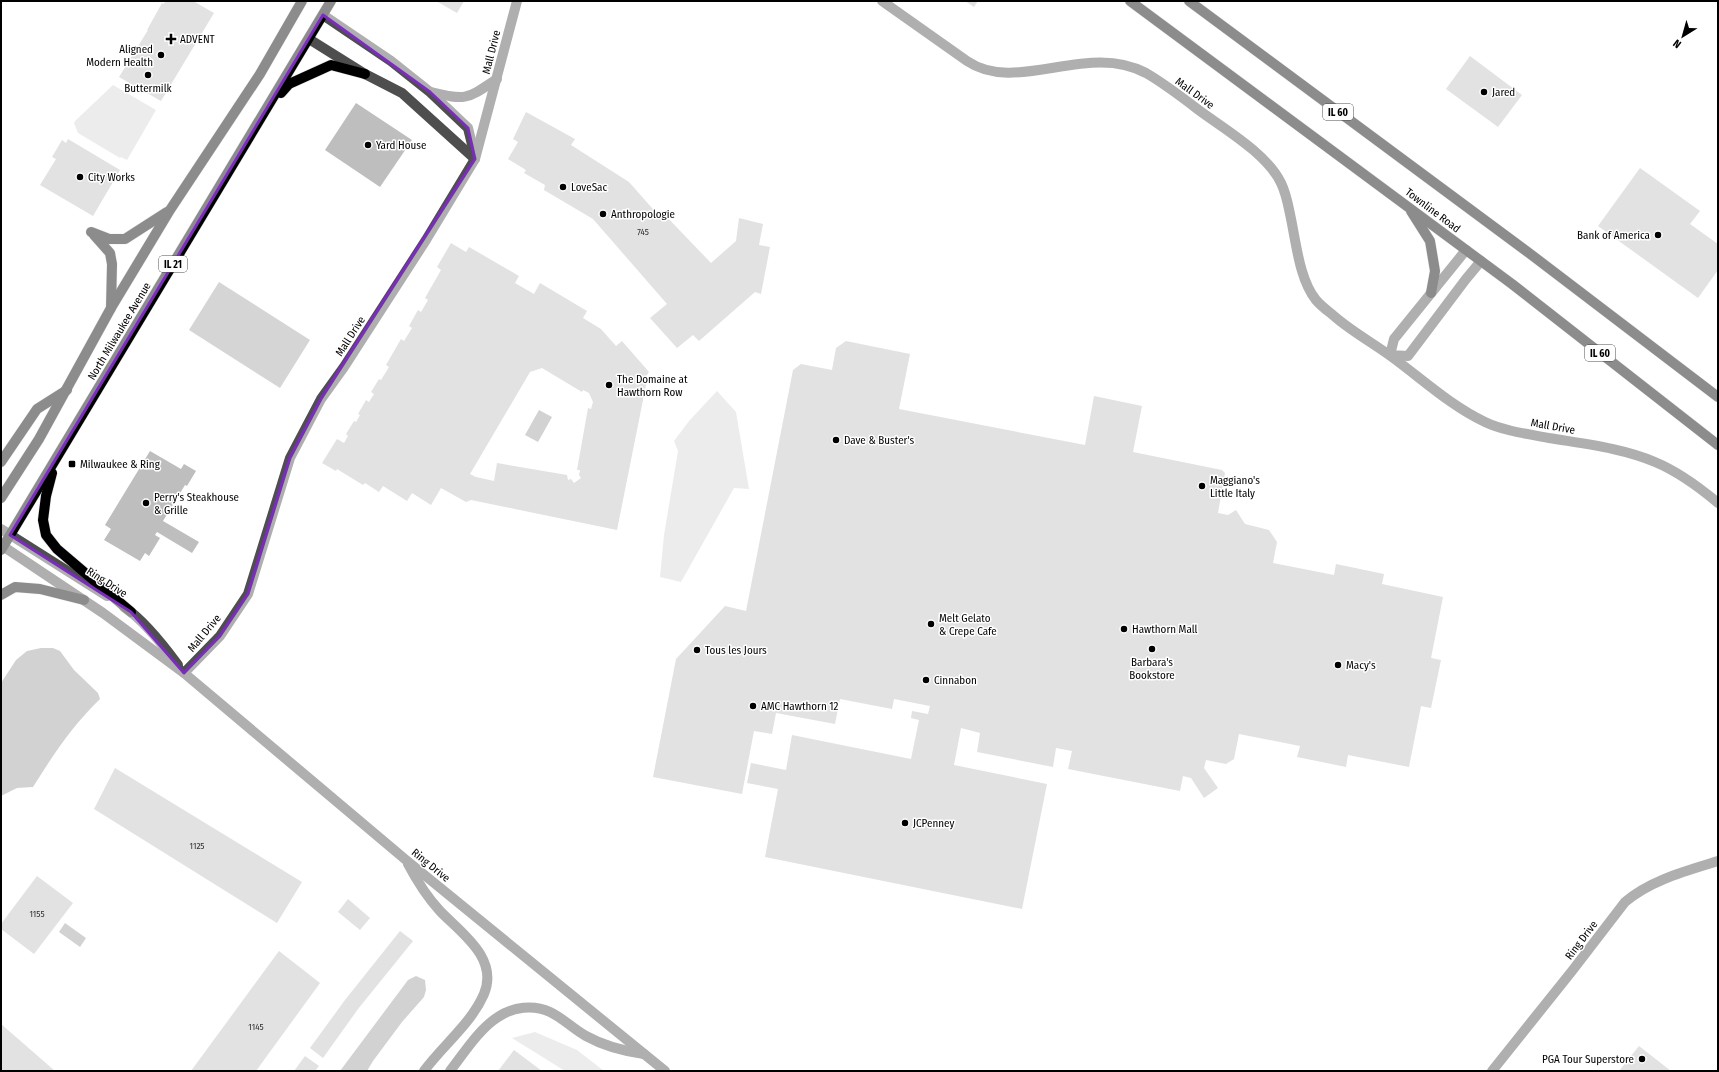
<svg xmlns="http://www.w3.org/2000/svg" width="1719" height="1072" viewBox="0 0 1719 1072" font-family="'Fira Sans Condensed',sans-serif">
<rect width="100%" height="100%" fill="#fff"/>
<g fill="#d5d5d5">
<path d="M113 85 156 110 127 160 121 157 120 158 78 133 74 123 75 121Z"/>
<path d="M219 282 310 340 280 388 189 330Z"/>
<path d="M717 391 736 412 749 489 734 488 681 582 660 577 664 535 678 451 674 441 689 421Z"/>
<path d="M535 1032 577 1050 604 1071H565L512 1038Z"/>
</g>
<g fill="#9c9c9c">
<path d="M539 410 552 417 538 442 525 435Z"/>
<path d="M41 648H53L60 651 74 670 98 693 100 699C73 725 53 755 33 787L17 788 1 796V683L16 660 27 651Z"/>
<path d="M65 923 86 938 80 947 59 932Z"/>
<path d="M416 976 425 980 426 990 424 997 402 1022 373 1061 367 1071H340L408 980Z"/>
</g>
<g fill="#bebebe" fill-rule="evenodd">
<path d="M165 1H193L214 13 161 101 119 77 148 30H147L162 3 164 4Z"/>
<path d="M436 1H464L457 13Z"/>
<path d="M965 1H978L974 7Z"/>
<path d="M1470 56 1522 95 1498 127 1446 89Z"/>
<path d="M356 103 412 140 380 187 325 150Z"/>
<path d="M526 112 575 139 571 145 629 182 659 216 663 213 711 263 736 241 739 218 763 224 759 245 770 247 761 294 755 292 699 341 693 335 677 348 650 318 667 304 593 219 544 190 545 185 524 173 526 170 508 159 518 142 513 139Z"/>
<path d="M68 139 120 170 93 216 40 185 56 159 52 157 62 140 66 143Z"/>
<path d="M1640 168 1700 211 1690 224 1718 244V270L1698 298 1598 226Z"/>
<path d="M451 243 466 252 469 247 519 276 515 283 534 294 540 283 587 311 583 318 601 329 616 346 622 341 649 372 645 378 647 380 617 530 471 500 466 502 441 488 431 505 412 493 407 501 383 486 379 492 365 483 363 485 337 469 336 471 322 463 337 439 344 443 348 436 346 434 354 421 356 422 360 415 358 414 366 400 369 402 374 394 371 392 379 379 381 380 389 367 386 365 401 339 404 341 412 328 409 326 418 310 421 312 428 300 425 298 441 270 437 267ZM542 368 582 392 583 390 589 393 593 402 591 409 588 408 577 470H580L579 475 581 478 574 483 571 479 568 480 567 475 497 463 494 481 476 477 470 474 530 372Z"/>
<path d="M846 341 910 354 899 409 1085 445 1094 396 1142 406 1133 452 1222 470 1225 473 1218 513 1228 515 1236 510 1245 524 1269 530 1277 542 1273 563 1334 575 1336 564 1384 574 1382 584 1443 597 1431 658 1441 660 1431 708 1421 706 1409 767 1348 755 1346 767 1297 757 1300 746 1239 734 1234 759 1226 764 1206 760 1204 768 1218 788 1204 798 1191 778 1183 776 1180 791 1068 769 1072 751 1056 748 1053 767 977 752 980 733 961 728 954 765 1047 784 1022 909 765 857 778 789 747 783 751 763 786 770 792 735 911 759 919 720 911 718 912 711 928 714 930 706 894 699 892 709 840 699 835 724 776 713 772 734 754 731 742 794 653 777 676 659 725 606 746 611 793 370 801 364 832 370 836 348Z"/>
<path d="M150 451 181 469 184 464 196 471 187 486 185 485 163 521 199 542 192 553 157 532 155 535 160 538 149 556 145 553 140 561 104 540 111 529 105 525Z"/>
<path d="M115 768 302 882 277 923 94 809Z"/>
<path d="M37 876 73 903 34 954 1 929V924Z"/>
<path d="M348 899 370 918 360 930 338 912Z"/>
<path d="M400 931 413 941 358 1009 323 1058 310 1048 345 1000Z"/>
<path d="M279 951 320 983 256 1071H191Z"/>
<path d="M1 1024 55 1071H1Z"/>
<path d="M1639 1046 1671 1071H1619Z"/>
<path d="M514 1050 542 1071H498Z"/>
<path d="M305 1056 319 1066 315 1071H294Z"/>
</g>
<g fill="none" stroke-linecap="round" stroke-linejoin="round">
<defs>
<g id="major">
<path d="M1130 1 1512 284 1718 445"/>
<path d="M1189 1 1533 256 1718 397"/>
<path d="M281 93 289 84 331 65 365 74"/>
<path d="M1411 211 1430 241 1435 271 1431 293"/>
<path d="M91 232 109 239H125L167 212"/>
<path d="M94 235 110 253 112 264 111 308"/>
<path d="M1 462 37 409 67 390"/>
<path d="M52 473 46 496 43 520 46 535 57 549 131 612"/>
<path d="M1 498 39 439 111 308 170 210 260 74 302 1"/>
<path d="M1 550 331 1"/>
<path d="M1 595 15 587 40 589 84 600"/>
</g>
</defs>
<use href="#major" stroke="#dbdbdb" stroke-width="11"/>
<g stroke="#4e4e4e" stroke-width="10">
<path d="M882 1 967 61C1017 95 1087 41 1146 73 1165 84 1183 98 1200 111 1226 130 1267 154 1281 183 1286 193 1288 204 1290 214 1296 241 1299 279 1316 300 1321 306 1328 311 1334 316 1351 331 1373 343 1392 357 1422 379 1451 406 1485 422 1504 431 1528 434 1549 438 1585 444 1622 448 1655 462 1679 472 1699 487 1718 503"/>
<path d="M323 15 391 61 430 92 468 128 475 157"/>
<path d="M309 39 365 74 402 93 475 159"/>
<path d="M431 92C467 101 467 99 497 79"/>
<path d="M1466 250 1394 339 1390 355 1408 356 1466 279 1481 261"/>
<path d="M1 529 107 596"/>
<path d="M1 545 103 613 184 673 406 860 665 1071"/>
<path d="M124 607C144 620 164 646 178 665"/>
<path d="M184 673 220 636 248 594 290 458 321 399 344 367 426 240 475 159 517 1"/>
<path d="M408 864C417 881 427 897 440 911 461 933 499 958 484 994 471 1024 443 1045 424 1071"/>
<path d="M450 1071C464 1053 479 1029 498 1017 513 1007 533 1004 550 1012 563 1018 573 1029 586 1036 604 1046 623 1051 644 1054"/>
<path d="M1492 1071 1572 971 1625 902C1651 880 1686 871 1718 861"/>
</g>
<use href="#major" stroke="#000" stroke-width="10"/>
</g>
<path d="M0 0H1719V1072H0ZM323 15 430 92 468 128 475 159 321 399 290 458 248 594 220 636 184 673 131 612 10 535Z" fill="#fff" fill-opacity=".55" fill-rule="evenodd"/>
<path fill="none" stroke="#7b2cbf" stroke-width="3" stroke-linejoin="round" d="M323 15 430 92 468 128 475 159 321 399 290 458 248 594 220 636 184 673 131 612 10 535Z"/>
<g fill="#000" stroke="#fff" stroke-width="1.5">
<path d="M169 33h4v4h4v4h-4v4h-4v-4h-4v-4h4z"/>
<circle cx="161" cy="55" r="4"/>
<circle cx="148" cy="75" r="4"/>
<circle cx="1484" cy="92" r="4"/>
<circle cx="368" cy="145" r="4"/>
<circle cx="80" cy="177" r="4"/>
<circle cx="563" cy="187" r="4"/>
<circle cx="603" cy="214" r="4"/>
<circle cx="1658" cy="235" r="4"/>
<circle cx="609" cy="385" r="4"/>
<circle cx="836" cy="440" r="4"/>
<rect x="68" y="460" width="8" height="8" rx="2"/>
<circle cx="1202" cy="486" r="4"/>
<circle cx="146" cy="503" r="4"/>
<circle cx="931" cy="624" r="4"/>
<circle cx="1124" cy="629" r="4"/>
<circle cx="1152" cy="649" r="4"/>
<circle cx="697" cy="650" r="4"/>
<circle cx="1338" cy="665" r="4"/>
<circle cx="926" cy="680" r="4"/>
<circle cx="753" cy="706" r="4"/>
<circle cx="905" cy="823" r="4"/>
<circle cx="1642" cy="1059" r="4"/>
</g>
<g text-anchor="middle" stroke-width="3" stroke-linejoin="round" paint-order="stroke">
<g font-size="9" fill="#303030">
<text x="643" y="235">745</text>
<text x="197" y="849">1125</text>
<text x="37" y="917">1155</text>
<text x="256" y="1030">1145</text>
</g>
<g fill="#fff" stroke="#4c4c4c" stroke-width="1">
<rect x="1323" y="104" width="30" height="16" rx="3"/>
<rect x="159" y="256" width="28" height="16" rx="3"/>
<rect x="1585" y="345" width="30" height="16" rx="3"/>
</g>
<g font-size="10" font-weight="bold" fill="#000">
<text x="1338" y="116">IL 60</text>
<text x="173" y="268">IL 21</text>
<text x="1600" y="357">IL 60</text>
</g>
<g font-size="11" fill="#000" stroke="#fff" text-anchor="start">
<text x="180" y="43">ADVENT</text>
<text x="153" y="53" text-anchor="end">Aligned<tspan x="153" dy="13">Modern Health</tspan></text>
<text x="148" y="92" text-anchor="middle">Buttermilk</text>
<text x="1492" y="96">Jared</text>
<text x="376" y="149">Yard House</text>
<text x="88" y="181">City Works</text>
<text x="571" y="191">LoveSac</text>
<text x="611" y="218">Anthropologie</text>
<text x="1650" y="239" text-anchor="end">Bank of America</text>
<text x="617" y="383">The Domaine at<tspan x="617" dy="13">Hawthorn Row</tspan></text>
<text x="844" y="444">Dave &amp; Buster's</text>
<text x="80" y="468">Milwaukee &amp; Ring</text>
<text x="1210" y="484">Maggiano's<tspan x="1210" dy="13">Little Italy</tspan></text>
<text x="154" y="501">Perry's Steakhouse<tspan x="154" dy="13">&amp; Grille</tspan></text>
<text x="939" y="622">Melt Gelato<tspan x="939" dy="13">&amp; Crepe Cafe</tspan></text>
<text x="1132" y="633">Hawthorn Mall</text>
<text x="705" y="654">Tous les Jours</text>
<text x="1152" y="666" text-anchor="middle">Barbara's<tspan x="1152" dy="13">Bookstore</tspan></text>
<text x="1346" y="669">Macy's</text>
<text x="934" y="684">Cinnabon</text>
<text x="761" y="710">AMC Hawthorn 12</text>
<text x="913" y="827">JCPenney</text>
<text x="1634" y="1063" text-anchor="end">PGA Tour Superstore</text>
</g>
<g font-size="11" fill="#000" stroke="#fff">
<text transform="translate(491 52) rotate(-76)" y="4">Mall Drive</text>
<text transform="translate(1195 93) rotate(36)" y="4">Mall Drive</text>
<text transform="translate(1433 210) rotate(37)" y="4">Townline Road</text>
<text transform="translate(119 331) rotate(-59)" y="4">North Milwaukee Avenue</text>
<text transform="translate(350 336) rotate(-57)" y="4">Mall Drive</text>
<text transform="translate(1553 426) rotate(10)" y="4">Mall Drive</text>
<text transform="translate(107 582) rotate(33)" y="4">Ring Drive</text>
<text transform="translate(204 633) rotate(-50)" y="4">Mall Drive</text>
<text transform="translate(431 865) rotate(39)" y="4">Ring Drive</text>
<text transform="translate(1581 940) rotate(-53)" y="4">Ring Drive</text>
</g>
</g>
<rect width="1719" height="1072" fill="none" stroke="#000000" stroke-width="4"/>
<g transform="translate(1683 36) rotate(217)" stroke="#ffffff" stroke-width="3" paint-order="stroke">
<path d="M0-3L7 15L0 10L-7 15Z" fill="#000000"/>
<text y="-6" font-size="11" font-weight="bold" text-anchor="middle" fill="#000000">N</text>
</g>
</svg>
